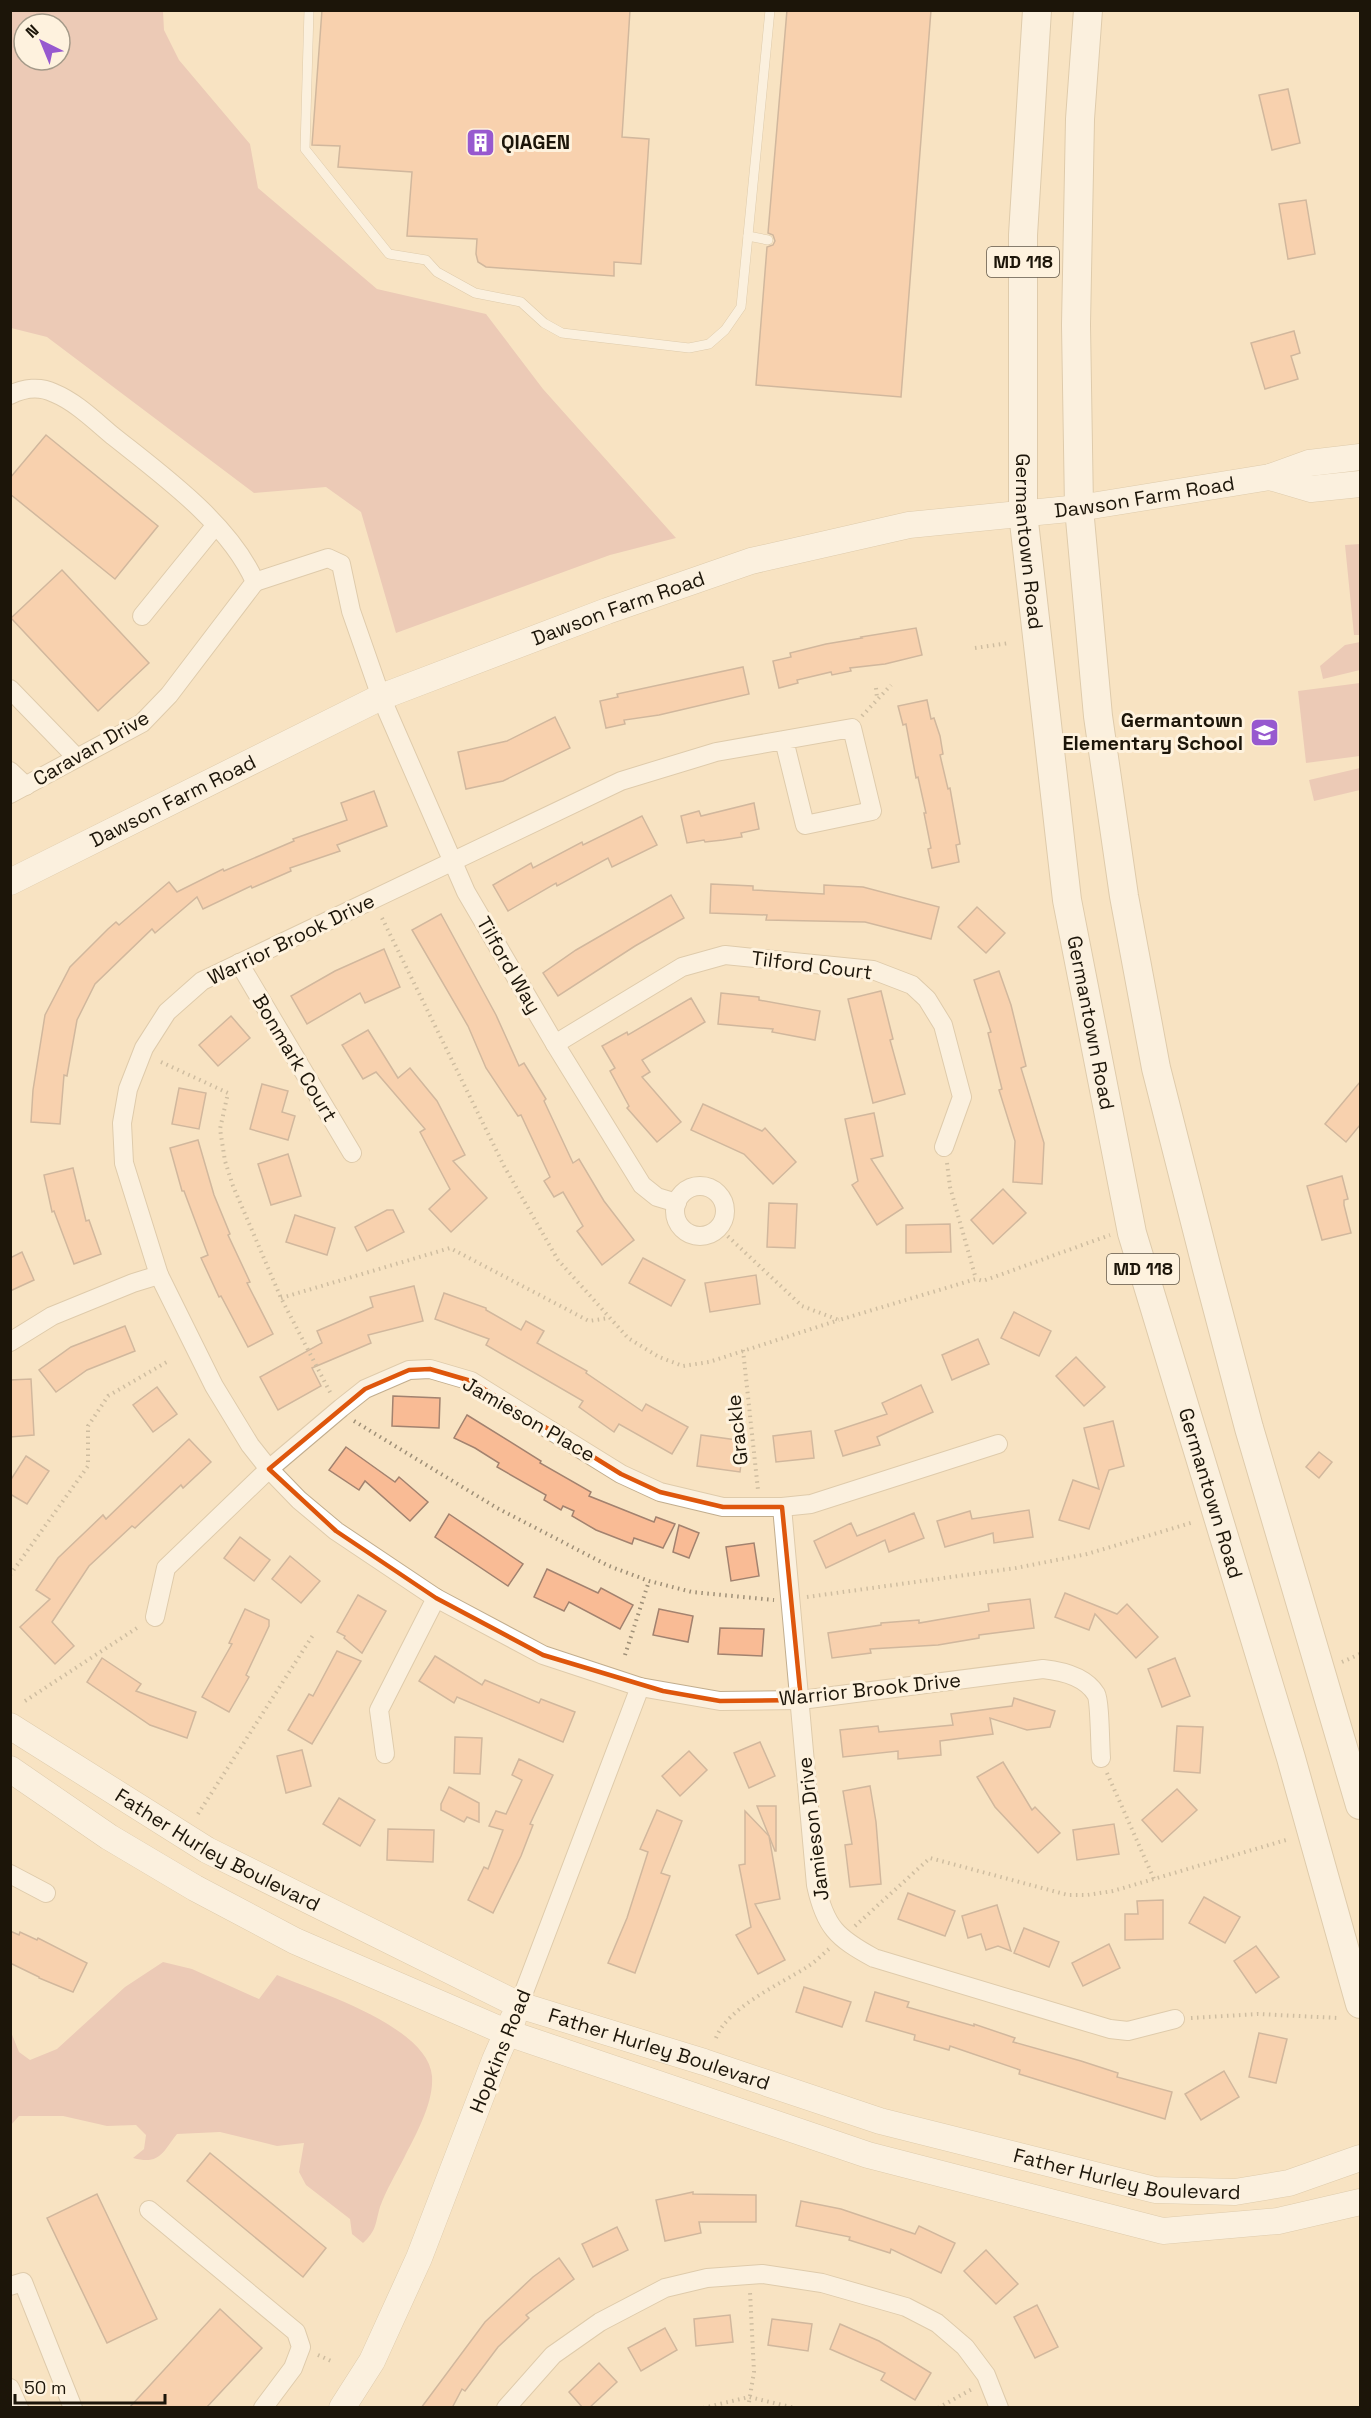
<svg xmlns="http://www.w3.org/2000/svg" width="1371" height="2418" viewBox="0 0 1371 2418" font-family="'Space Grotesk',sans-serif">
<rect width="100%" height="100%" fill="#f8e3c2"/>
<g fill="#ddaca7" fill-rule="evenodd">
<path d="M11 10 163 11 164 30 179 60 250 144 258 188 377 289 486 314 543 389 676 538 610 555 396 633 361 512 326 487 254 493 47 337 11 328ZM24 24H60V60H24Z"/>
<path d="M1360 544V635H1354L1345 545Z"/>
<path d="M1360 642V670L1323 679 1320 666 1345 645Z"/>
<path d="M1360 683V756L1306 763 1298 691Z"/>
<path d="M1360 768V790L1314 801 1309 780Z"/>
<path d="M163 1962 192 1969 259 1999 277 1975C317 1992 428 2026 432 2076 434 2103 416 2134 404 2158 396 2174 386 2190 380 2207 375 2224 377 2230 363 2243L352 2234 350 2219 306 2185 299 2172 304 2143 277 2146 220 2132 177 2134C162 2153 160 2165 133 2158L144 2149 146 2135 136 2125 107 2126 63 2116H19L11 2125V2032L19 2052 30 2060 57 2049 125 1987Z"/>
</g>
<g fill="#f9bb95" stroke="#a2826f" stroke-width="1.5">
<path d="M322 10H630L622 137 649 139 641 264 614 262V276L486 267 478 262 476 254 477 239 407 236 412 172 338 167 340 146 312 145Z"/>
<path d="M787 10H931L901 397 756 385 767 247 773 245 775 241 773 235 768 233Z"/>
<path d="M1288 89 1300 143 1272 150 1259 95Z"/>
<path d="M1306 200 1315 254 1288 259 1279 204Z"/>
<path d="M1294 331 1300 353 1291 356 1298 379 1265 389 1251 343Z"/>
<path d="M46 435 158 526 115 579 10 494V478Z"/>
<path d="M62 570 149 663 98 711 11 618Z"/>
<path d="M916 628 922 655 885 664 850 668 851 671 832 675 831 672 797 680 798 683 779 688 773 661 791 657 790 653 826 644 862 638 861 637Z"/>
<path d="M743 667 749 694 659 715 624 720 625 724 606 728 600 701 618 697 617 694Z"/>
<path d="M927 700 931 719 934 718 940 736 943 754 940 755 948 789 950 788 960 844 956 845 959 862 932 868 928 849 931 848 924 813H926L918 777 916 778 906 724 903 725 898 706Z"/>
<path d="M555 717 570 748 503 781 466 789 458 752 507 741Z"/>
<path d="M374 791 387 826 337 845 340 851 290 868 291 871 252 888 251 886 203 909 197 897 155 933 152 929 95 984 77 1020 67 1076 64 1075 60 1124 31 1122 33 1090 45 1015 70 967 108 929 116 922 119 925 169 882 177 892 223 869 224 871 294 841 293 839 347 820 341 803Z"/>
<path d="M754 803 759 829 741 833 742 837 723 840 705 842 704 840 687 843 681 816 699 811 701 816Z"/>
<path d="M642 816 657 845 612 867 608 858 557 886 556 883 508 911 493 885 531 863 533 868 582 842 583 845Z"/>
<path d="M711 884 753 886V890L824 894V885L863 887 939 907 931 939 865 922 766 920 767 915 710 913Z"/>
<path d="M671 895 684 918 635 946 558 996 543 973 576 950Z"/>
<path d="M977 907 1005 933 986 953 958 927Z"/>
<path d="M441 914 496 1015 519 1066 524 1063 546 1099 544 1101 573 1163 579 1159 604 1201 634 1240 602 1265 577 1231 583 1226 563 1192 554 1197 544 1181 550 1177 521 1115 518 1116 486 1068 468 1026 412 930Z"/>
<path d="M384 949 400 987 365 1003 360 993 307 1024 291 996 335 971Z"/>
<path d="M999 971 1011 1005 1026 1066 1021 1068 1044 1143 1042 1184 1013 1182 1015 1141 999 1090 1002 1089 988 1033 991 1032 974 980Z"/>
<path d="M881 991 893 1039 890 1040 905 1094 873 1103 848 999Z"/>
<path d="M721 993 759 997V1000L820 1011 815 1040 772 1032 773 1029 718 1024Z"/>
<path d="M691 998 705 1022 642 1060 650 1072 642 1077 681 1122 657 1142 627 1108 629 1106 610 1071 615 1068 602 1046 627 1032 628 1035Z"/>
<path d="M231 1016 250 1038 218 1066 199 1045Z"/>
<path d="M368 1030 398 1078 410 1068 437 1101 465 1155 453 1161 487 1198 451 1232 429 1209 450 1189 420 1132 425 1129 376 1072 363 1079 342 1045Z"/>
<path d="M1360 1082V1125L1346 1142 1325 1124Z"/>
<path d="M262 1084 288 1091 282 1112 295 1116 288 1140 250 1129Z"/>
<path d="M179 1088 206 1093 199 1129 172 1124Z"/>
<path d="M703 1104 762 1131 765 1128 796 1162 773 1184 744 1154 691 1130Z"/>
<path d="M874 1113 883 1156 871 1159 903 1208 877 1225 852 1185 858 1181 845 1119Z"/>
<path d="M198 1140 214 1195 230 1234 228 1235 250 1282 247 1283 273 1334 248 1347 221 1296 219 1297 201 1258 208 1255 184 1191H182L170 1148Z"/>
<path d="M288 1154 301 1196 271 1205 258 1164Z"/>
<path d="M73 1168 86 1221 89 1220 101 1254 74 1264 54 1211 52 1212 44 1175Z"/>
<path d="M1342 1176 1348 1199 1344 1200V1205L1351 1233 1322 1240 1307 1186Z"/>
<path d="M1003 1189 1026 1213 993 1244 971 1220Z"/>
<path d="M769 1203 797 1204 795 1248 767 1247Z"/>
<path d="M387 1210H393L404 1232 367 1251 355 1227Z"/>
<path d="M295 1215 335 1228 327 1255 286 1242Z"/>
<path d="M950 1224 951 1252 906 1253V1225Z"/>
<path d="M22 1252 34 1280 10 1291V1258Z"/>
<path d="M643 1258 685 1280 671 1306 629 1283Z"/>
<path d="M756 1275 760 1304 710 1312 705 1283Z"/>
<path d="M414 1286 423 1321 368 1335 371 1343 312 1368 321 1386 278 1410 260 1377 322 1343 317 1331 373 1307 370 1297Z"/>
<path d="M444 1293 486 1308V1310L521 1330 526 1321 544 1331 537 1343 587 1371 586 1373 642 1411 646 1404 688 1427 672 1454 619 1424 614 1432 579 1407 583 1401 486 1345 489 1339 435 1319Z"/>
<path d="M1014 1312 1051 1331 1039 1356 1001 1338Z"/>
<path d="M125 1326 135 1351 87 1370 56 1392 39 1370 71 1347Z"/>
<path d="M978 1339 989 1364 952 1380 942 1355Z"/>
<path d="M1076 1357 1105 1387 1084 1406 1056 1376Z"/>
<path d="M31 1379 34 1435 10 1437V1380Z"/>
<path d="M921 1385 933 1412 877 1437 880 1445 843 1456 835 1431 887 1414 882 1403Z"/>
<path d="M157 1387 177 1414 153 1432 133 1405Z"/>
<path d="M393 1396 440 1398 439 1428 392 1426Z"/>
<path d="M467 1415 541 1461 540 1463 591 1492 589 1496 654 1522 656 1517 675 1524 663 1548 634 1538 632 1544 596 1530 572 1516 574 1511 563 1506 561 1510 544 1500 546 1495 497 1467 499 1463 475 1448 454 1438Z"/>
<path d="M1113 1421 1124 1466 1109 1470 1089 1529 1059 1520 1073 1480 1099 1489 1084 1428Z"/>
<path d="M811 1431 814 1458 776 1462 773 1436Z"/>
<path d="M701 1435 744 1441 740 1472 697 1466Z"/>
<path d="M189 1439 211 1462 183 1488 181 1485 135 1528 132 1526 89 1566 52 1622 74 1646 55 1664 20 1627 50 1599 36 1590 58 1558 103 1515 106 1519Z"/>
<path d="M346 1447 395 1482 399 1477 428 1502 410 1521 365 1481 359 1490 329 1470Z"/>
<path d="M1319 1452 1332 1462 1319 1478 1306 1467Z"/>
<path d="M26 1456 49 1471 27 1504 10 1494V1481Z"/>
<path d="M1029 1510 1033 1537 994 1543 993 1533 945 1547 937 1521 970 1511 972 1519Z"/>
<path d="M914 1513 924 1538 889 1552 885 1540 826 1568 814 1541 851 1523 857 1536Z"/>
<path d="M449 1514 523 1564 508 1586 435 1537Z"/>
<path d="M679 1525 699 1533 689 1558 673 1552Z"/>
<path d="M240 1537 270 1560 254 1581 224 1558Z"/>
<path d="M754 1543 759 1576 731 1581 726 1547Z"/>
<path d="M290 1556 320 1581 301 1603 272 1579Z"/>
<path d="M547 1569 598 1593 601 1588 633 1605 620 1629 569 1602 564 1611 534 1597Z"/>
<path d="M1065 1593 1117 1614 1127 1604 1158 1637 1136 1658 1095 1614 1089 1630 1055 1617Z"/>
<path d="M358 1595 386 1611 362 1653 344 1638 345 1636 337 1632Z"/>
<path d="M1030 1599 1034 1628 979 1635V1638L938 1645 870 1649 871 1653 832 1658 828 1633 881 1625V1623L919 1620V1623L989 1611 988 1604Z"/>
<path d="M245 1609 269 1620V1626L246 1675 249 1677 229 1712 202 1697 232 1644 229 1643Z"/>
<path d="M659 1609 693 1616 688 1642 653 1635Z"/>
<path d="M720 1628 764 1629 762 1656 718 1654Z"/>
<path d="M337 1651 361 1661 312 1744 288 1730 309 1694 313 1696Z"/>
<path d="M435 1656 482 1685 485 1680 539 1703 541 1699 575 1712 563 1742 457 1697 454 1703 419 1681Z"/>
<path d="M102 1658 141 1684 136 1691 196 1712 187 1738 150 1725 87 1682Z"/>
<path d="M1175 1658 1190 1696 1162 1707 1148 1669Z"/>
<path d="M1014 1698 1055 1711 1050 1727 1027 1730 990 1718 993 1734 940 1741 941 1755 898 1759V1751L843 1757 840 1730 878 1726 879 1732 953 1725 951 1714 1012 1706Z"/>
<path d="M1177 1726 1203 1727 1200 1773 1174 1771Z"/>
<path d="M455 1737 482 1738 480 1774 454 1773Z"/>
<path d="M760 1742 775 1776 749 1788 734 1753Z"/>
<path d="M302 1750 311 1786 286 1793 277 1756Z"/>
<path d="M689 1751 707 1770 680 1796 662 1776Z"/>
<path d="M519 1759 553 1775 530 1824 533 1825 521 1856 493 1913 468 1900 484 1867 488 1869 503 1830 489 1826 496 1811 506 1814 522 1780 512 1775Z"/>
<path d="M1003 1762 1032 1810 1035 1807 1060 1833 1038 1853 995 1807 977 1777Z"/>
<path d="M870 1786 876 1822 881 1884 850 1887 845 1845 852 1844 843 1791Z"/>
<path d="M449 1787 479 1803V1822L467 1817 464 1822 441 1810V1804Z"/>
<path d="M1177 1789 1197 1810 1162 1842 1142 1820Z"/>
<path d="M339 1798 375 1820 360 1846 323 1824Z"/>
<path d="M757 1806H776V1851H775Z"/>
<path d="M657 1810 682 1821 661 1873 670 1876 635 1973 608 1963 627 1918 648 1852 640 1849Z"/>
<path d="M745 1811 769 1836 780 1899 755 1904 785 1960 758 1974 736 1935 751 1927 739 1865 745 1864Z"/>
<path d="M1114 1824 1119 1854 1077 1860 1073 1830Z"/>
<path d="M388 1829 434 1830 433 1862 387 1860Z"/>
<path d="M908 1893 955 1911 945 1936 898 1919Z"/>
<path d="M1204 1897 1240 1917 1225 1943 1189 1923Z"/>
<path d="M1163 1900V1939L1125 1940V1914H1138L1137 1901Z"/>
<path d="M997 1905 1011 1951 998 1946 986 1950 981 1934 968 1938 962 1916Z"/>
<path d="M1024 1928 1059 1942 1049 1967 1014 1953Z"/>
<path d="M10 1931 19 1935 20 1932 37 1940 38 1938 87 1963 73 1992 39 1978V1977L10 1963Z"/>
<path d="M1109 1944 1120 1968 1083 1986 1072 1963Z"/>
<path d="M1256 1946 1279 1977 1256 1993 1234 1961Z"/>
<path d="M804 1987 851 2002 842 2027 796 2012Z"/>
<path d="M875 1992 909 2002 907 2007 974 2026V2024L1015 2038 1013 2042 1081 2061 1118 2073 1117 2077 1172 2092 1165 2119 1019 2074 1020 2070 950 2046 949 2050 914 2040 915 2035 866 2021Z"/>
<path d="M1259 2033 1287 2039 1276 2083 1249 2077Z"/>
<path d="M1224 2071 1239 2097 1201 2120 1185 2094Z"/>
<path d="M210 2153 326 2248 303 2277 187 2181Z"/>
<path d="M693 2192V2194L756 2195V2222H699L701 2233 665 2241 656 2200Z"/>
<path d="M97 2194 157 2319 107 2343 47 2218Z"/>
<path d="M801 2201 841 2209 915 2234 919 2226 955 2243 941 2273 891 2249 890 2253 849 2240 850 2237 796 2226Z"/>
<path d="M617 2227 628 2250 593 2267 582 2244Z"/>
<path d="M986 2250 1018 2284 996 2304 964 2271Z"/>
<path d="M559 2258 574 2279 526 2315 529 2318 498 2347 465 2391 462 2389 452 2408H421L485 2322 533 2277Z"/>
<path d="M1037 2305 1058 2347 1035 2358 1014 2317Z"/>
<path d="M220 2309 262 2348 206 2408H129Z"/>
<path d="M730 2315 733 2342 696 2346 694 2319Z"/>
<path d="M772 2319 812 2324 808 2351 768 2345Z"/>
<path d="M840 2324 879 2341 931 2373 915 2400 881 2380 885 2373 830 2349Z"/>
<path d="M665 2328 677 2350 641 2371 628 2348Z"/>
<path d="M599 2363 617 2382 589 2408H583L569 2392Z"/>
</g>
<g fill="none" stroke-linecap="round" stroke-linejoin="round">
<defs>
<g id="lane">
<path d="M309 10 305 149 389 254 426 260 437 272 475 293 521 302 544 323 562 333 689 348 709 344 725 330 741 307 770 10"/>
<path d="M748 236 768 240"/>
</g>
<g id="street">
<path d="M10 395C24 388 40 386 54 393 76 402 95 421 113 436 162 475 230 524 255 582L169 695 142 723 10 794"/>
<path d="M255 582 328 558 341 564 351 611 381 697 466 892 555 1044 642 1185 657 1197 677 1203"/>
<path d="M142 616 215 526"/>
<path d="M10 689 77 758"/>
<path d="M784 740 805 825 872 811 852 728 716 752 621 781 202 981 167 1012 144 1048 128 1089 122 1123 124 1163 159 1275 214 1386 250 1445 269 1469 299 1500 336 1531 436 1598 543 1655 640 1687 720 1701 801 1700 1043 1669C1062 1671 1085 1676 1096 1694 1100 1701 1100 1747 1101 1758"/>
<path d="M10 771 26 786"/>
<path d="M239 963 352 1153"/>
<path d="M555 1044 682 967 725 955 873 970 912 985 927 999 943 1025 962 1097 944 1147"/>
<circle cx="700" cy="1211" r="25"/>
<path d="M10 1342 52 1316 133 1283 159 1275"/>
<path d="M782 1507 816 1885C825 1927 837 1938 874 1958L1110 2029 1128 2031 1175 2019"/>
<path d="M155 1617 166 1568 269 1469 341 1408 365 1389 409 1370 430 1369 471 1381 621 1474 660 1492 723 1507H782L811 1504 998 1444"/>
<path d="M385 1754 379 1710 436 1598"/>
<path d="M10 1874 46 1893"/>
<path d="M519 2005 640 1687"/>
<path d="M149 2210 296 2332 301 2347 293 2368 263 2408"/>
<path d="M10 2286 23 2282 73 2408"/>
<path d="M10 2388 19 2408"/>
<path d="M506 2408 553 2355 600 2322 665 2288 707 2278 762 2274 822 2283 906 2307 937 2323 965 2347 986 2375 999 2408"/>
</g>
<g id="secondary">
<path d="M1270 477 1311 489 1360 484"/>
<path id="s1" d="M10 882 381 697 607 611 751 561 909 525 1079 508 1270 477 1309 463 1360 457"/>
<path id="s2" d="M10 1726 207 1850 519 2005 704 2062 880 2121 1155 2190 1235 2192 1289 2183 1360 2158"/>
<path d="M10 1769 109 1837 195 1888 295 1941 508 2033 868 2155 1163 2231 1278 2221 1360 2202"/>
<path d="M342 2408 372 2361 419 2258 495 2060 513 2019"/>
</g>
<g id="primary">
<path id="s3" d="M1037 10 1023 235V513L1067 900 1132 1233 1291 1758 1360 2004"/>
<path d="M1088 10 1080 119 1076 325 1079 508 1098 716 1124 896 1156 1068 1207 1269 1249 1428 1360 1805"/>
</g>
</defs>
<use href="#lane" stroke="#c1ad8e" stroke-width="10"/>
<use href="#street" stroke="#c1ad8e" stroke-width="20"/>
<use href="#secondary" stroke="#c1ad8e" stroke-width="27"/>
<use href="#primary" stroke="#c1ad8e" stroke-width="30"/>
<g stroke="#9e8f77" stroke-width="4" stroke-dasharray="1.5 4.5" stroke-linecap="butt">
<path d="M975 648 1009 643"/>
<path d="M876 688 877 698"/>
<path d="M862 716 891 685"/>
<path d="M382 918 504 1166 558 1260 628 1338 659 1357 683 1366 709 1362 839 1320"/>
<path d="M161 1062 228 1093 220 1129 225 1161 233 1186 281 1298 331 1394"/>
<path d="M947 1163 950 1187 976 1279"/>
<path d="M719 1228 802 1306 839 1320 976 1279 983 1281 1110 1235"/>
<path d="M281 1298 450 1248 589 1321 609 1318"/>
<path d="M743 1350 758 1490"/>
<path d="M354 1421 497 1508 609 1566 649 1581 692 1592 774 1600"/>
<path d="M10 1575 88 1466V1426L108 1396 170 1360"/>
<path d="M807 1597 1016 1568 1087 1554 1194 1522"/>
<path d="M625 1655 649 1581"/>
<path d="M1342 1662 1360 1654"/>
<path d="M25 1701 140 1626"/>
<path d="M1107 1773 1154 1879"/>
<path d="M198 1814 313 1635"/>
<path d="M855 1926 930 1858 1068 1895H1087L1113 1891 1286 1840"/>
<path d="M1191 2018 1258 2014 1338 2018"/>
<path d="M716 2038C727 2008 780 1984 807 1967 815 1962 822 1955 829 1949"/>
<path d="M318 2355 331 2361"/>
<path d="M703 2408 749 2397 795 2408"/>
<path d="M748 2408 754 2372 750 2292"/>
<path d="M938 2408 974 2388"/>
</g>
<use href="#lane" stroke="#fff" stroke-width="9"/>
<use href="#street" stroke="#fff" stroke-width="18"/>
<use href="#secondary" stroke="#fff" stroke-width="26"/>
<use href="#primary" stroke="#fff" stroke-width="28"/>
</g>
<path d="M0 0H1371V2418H0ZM430 1369 471 1381 621 1474 660 1492 723 1507H782L801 1700 720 1701 663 1691 543 1655 436 1598 336 1531 269 1469 365 1389 409 1370Z" fill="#f8e3c2" fill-opacity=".55" fill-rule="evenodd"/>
<path fill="none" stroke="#de560c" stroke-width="4.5" stroke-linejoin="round" d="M430 1369 471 1381 621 1474 660 1492 723 1507H782L801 1700 720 1701 663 1691 543 1655 436 1598 336 1531 269 1469 365 1389 409 1370Z"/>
<defs>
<symbol id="building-square" viewBox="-11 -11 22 22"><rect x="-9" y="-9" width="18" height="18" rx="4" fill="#9759cf" stroke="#fef2de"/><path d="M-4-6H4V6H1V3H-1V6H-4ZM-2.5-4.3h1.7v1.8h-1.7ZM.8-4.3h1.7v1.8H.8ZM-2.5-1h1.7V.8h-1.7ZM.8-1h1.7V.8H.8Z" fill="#fff"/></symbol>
<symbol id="school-square" viewBox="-11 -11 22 22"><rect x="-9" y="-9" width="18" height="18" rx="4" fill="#9759cf" stroke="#fef2de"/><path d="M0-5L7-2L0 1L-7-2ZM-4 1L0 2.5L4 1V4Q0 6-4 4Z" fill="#fff"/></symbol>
</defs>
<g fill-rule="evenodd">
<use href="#building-square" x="464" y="126" width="33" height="33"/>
<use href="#school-square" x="1248" y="716" width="33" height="33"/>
</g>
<g text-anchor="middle" stroke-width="6" stroke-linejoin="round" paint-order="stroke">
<g fill="#fef2de" stroke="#605749" stroke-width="1.5">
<rect x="987" y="247" width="72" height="30" rx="4.5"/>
<rect x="1107" y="1254" width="72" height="30" rx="4.5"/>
</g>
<g font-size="18" font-weight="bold" fill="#1c1509">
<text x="1023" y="268">MD 118</text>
<text x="1143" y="1275">MD 118</text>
</g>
<g font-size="20" font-weight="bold" fill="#1c1509" stroke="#fef2de" text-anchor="start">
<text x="501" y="149">QIAGEN</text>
<text x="1243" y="727" text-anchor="end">Germantown<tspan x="1243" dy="23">Elementary School</tspan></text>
</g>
<g font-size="20" fill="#1c1509" stroke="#fef2de">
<text dy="7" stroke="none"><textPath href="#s1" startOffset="1208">Dawson Farm Road</textPath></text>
<text dy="7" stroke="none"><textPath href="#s3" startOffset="532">Germantown Road</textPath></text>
<text dy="7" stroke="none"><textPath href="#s1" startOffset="668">Dawson Farm Road</textPath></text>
<text transform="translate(91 748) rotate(-30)" y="7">Caravan Drive</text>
<text dy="7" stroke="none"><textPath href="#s1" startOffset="182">Dawson Farm Road</textPath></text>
<text transform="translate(291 939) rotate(-26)" y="7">Warrior Brook Drive</text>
<text transform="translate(509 965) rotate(60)" y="7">Tilford Way</text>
<text transform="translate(812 965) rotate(7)" y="7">Tilford Court</text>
<text dy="7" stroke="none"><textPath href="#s3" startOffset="1018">Germantown Road</textPath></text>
<text transform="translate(295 1058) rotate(59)" y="7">Bonmark Court</text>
<text transform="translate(529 1419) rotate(30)" y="7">Jamieson Place</text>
<text transform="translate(737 1430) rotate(-96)" y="7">Grackle</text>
<text dy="7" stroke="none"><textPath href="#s3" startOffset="1504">Germantown Road</textPath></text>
<text transform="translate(870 1689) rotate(-6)" y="7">Warrior Brook Drive</text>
<text transform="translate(813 1829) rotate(-97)" y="7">Jamieson Drive</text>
<text dy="7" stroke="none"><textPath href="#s2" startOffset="242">Father Hurley Boulevard</textPath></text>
<text dy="7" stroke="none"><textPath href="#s2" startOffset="728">Father Hurley Boulevard</textPath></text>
<text transform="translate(500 2051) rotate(-68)" y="7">Hopkins Road</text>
<text dy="7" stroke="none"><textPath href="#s2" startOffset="1214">Father Hurley Boulevard</textPath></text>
</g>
</g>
<rect width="1371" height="2418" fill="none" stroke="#1c1509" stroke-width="24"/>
<g transform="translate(42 42) rotate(317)"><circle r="28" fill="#fef2de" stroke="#a49a89" stroke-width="1.5"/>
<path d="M0-4.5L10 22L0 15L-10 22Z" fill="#9759cf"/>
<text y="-9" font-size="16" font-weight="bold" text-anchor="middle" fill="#1c1509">N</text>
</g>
<path d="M15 2394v9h150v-9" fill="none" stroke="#1c1509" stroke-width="3"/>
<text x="24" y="2394" font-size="18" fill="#1c1509" stroke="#fef2de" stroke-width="4.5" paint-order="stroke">50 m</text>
</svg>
